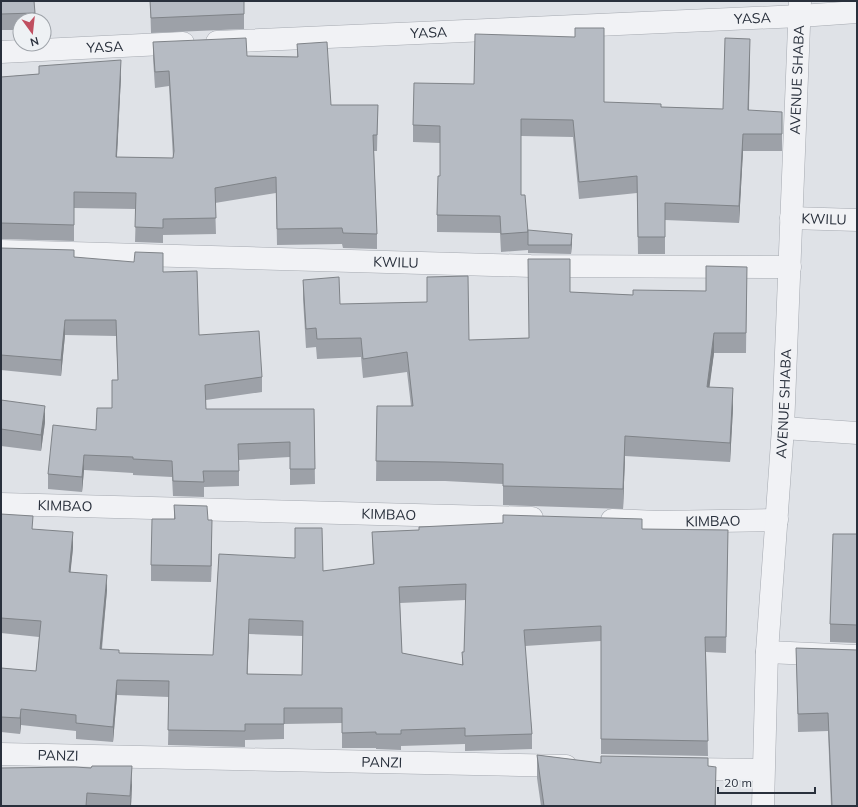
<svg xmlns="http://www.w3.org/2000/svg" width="858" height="807" viewBox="0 0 858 807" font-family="Mulish,sans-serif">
<rect width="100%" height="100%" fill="#dfe2e7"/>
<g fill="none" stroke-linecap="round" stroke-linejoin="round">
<defs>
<g id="minor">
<path id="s1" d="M217 42 800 16 857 12"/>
<path id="s2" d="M1 52 183 43"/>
<path id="s3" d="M791 218 857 220"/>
<path id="s4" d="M1 251 531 266 790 267"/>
<path d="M783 428 857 433"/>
<path id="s5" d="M1 504 532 518"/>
<path id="s6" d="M612 520 658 522 777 520"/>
<path d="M767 652 857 656"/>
<path id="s7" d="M1 754 566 766"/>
<path d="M687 769 763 770"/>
</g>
<g id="tertiary">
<path id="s8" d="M763 806 767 652 783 428 800 1"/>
</g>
</defs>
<use href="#minor" stroke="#a5a9b0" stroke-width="23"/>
<use href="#tertiary" stroke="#a5a9b0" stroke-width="23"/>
<use href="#minor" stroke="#f1f2f5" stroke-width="22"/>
<use href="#tertiary" stroke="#f1f2f5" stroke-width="22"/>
</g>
<g fill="#9da1a8" fill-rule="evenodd">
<path d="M1 1H34L35 20H20V30H1Z"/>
<path d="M150 1H244V29L151 33Z"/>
<path d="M153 42 247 56 297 57V44L331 105H378L377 151H374L377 234V249L343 248 342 244 277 245 276 193 215 203 216 234 163 235V243L135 242 136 209 74 208V241L1 239V77L39 74V66L121 76 117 157 173 158 169 86 155 88 153 58Z"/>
<path d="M750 56 749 110 782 129V151H743L739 223 665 220V254H638L637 193 579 199 573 137 521 136V195L528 232V250L501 252 500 233 437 232V215L440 176V143L413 142V125L604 102 661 107 723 109Z"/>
<path d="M528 230 572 242 571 254 528 253Z"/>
<path d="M1 248 74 257 163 272 199 335 262 377V392L206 400V409H314L315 484 290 485V457L239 460V486L204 487V497L173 496 172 477 133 475V473L84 470 82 492 48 489V474L96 430 112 408 118 380 116 336 65 335 61 376 1 370Z"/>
<path d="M747 267 746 353H714L709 387 733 408 730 462 625 456 623 509 503 505V484L445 481H376L377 406H411L407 372 363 378 361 357 317 359 316 347 306 348 303 299V280L340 304 469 340 529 338 570 292 633 295 706 291Z"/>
<path d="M1 400 45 422 41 451 1 446Z"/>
<path d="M174 505 208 520 212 536 211 582 151 581V565L174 519Z"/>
<path d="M1 514 73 548 70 572 107 590 102 649 119 653 213 655 219 554 323 571 373 564 372 532 642 529 728 530 726 653 706 652 708 756 601 754V641L525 646 532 734V749L465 751V744L401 746V750L376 749V748H342V723L284 724V739L245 740V747L168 745 169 697 117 695 113 742 76 739V731L21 725 20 734 1 732V668L36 671 39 637 1 633ZM466 600 464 652H462V665L402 653 400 603ZM249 634 303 636 302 675 247 674Z"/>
<path d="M857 534V643L830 642V624Z"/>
<path d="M796 648 857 650V806H831L828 731 798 732Z"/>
<path d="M537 755 601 763 716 790V806H541L537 778Z"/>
<path d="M132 784 131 806H1Z"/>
</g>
<g fill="#7f8388">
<path d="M750 39V56L748 127V110Z"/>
<path d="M121 60V76L116 173V157Z"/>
<path d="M743 134V151L739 223V206Z"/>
<path d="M572 234V242L571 254V245Z"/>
<path d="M65 320V335L61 376V360Z"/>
<path d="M714 333V353L707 406V387Z"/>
<path d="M733 388V408L730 462V443Z"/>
<path d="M45 406V422L41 451V435Z"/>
<path d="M625 436V456L623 509V489Z"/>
<path d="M84 455V470L82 492V477Z"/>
<path d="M212 520V536L211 582V566Z"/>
<path d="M73 532V548L69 587V572Z"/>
<path d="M107 575V590L100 664V649Z"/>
<path d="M249 619V634L247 690V674Z"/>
<path d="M117 680V695L113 742V727Z"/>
<path d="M21 709V725L20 734V718Z"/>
<path d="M132 766V784L131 806H130Z"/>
<path d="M716 767V806H715Z"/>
</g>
<g fill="#b6bbc3" stroke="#7f8388" fill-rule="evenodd">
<path d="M1 1H34L35 13 1 14Z"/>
<path d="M150 1H244V14L151 18Z"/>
<path d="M575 28H604V102L661 104V107L723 109 725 38 750 39 748 110 782 112V134H743L739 206 665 203V237H638L637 176 579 182 573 120 521 119V195H525L528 232 501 234 500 216 437 215 438 176H440V126L413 125 414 83 474 84 475 34 575 37Z"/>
<path d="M246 38 247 56 298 57 297 44 327 42 331 105H378L377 135H373L377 234 343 233 342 228 277 229 276 177 215 188 216 218 163 219V228L135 227 136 193 74 192V225L1 223V77L39 74V66L121 60 116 157 173 158 174 151 169 71 155 72 153 42Z"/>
<path d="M528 230 572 234 571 245H528Z"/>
<path d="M1 248 74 250V257L134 262 135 252 163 253V272L197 271 199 335 259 331 262 377 205 385 206 409H314L315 469H290V442L238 444 239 471H203L204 482 173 481 172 461 133 459V457L84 455 82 477 48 474 53 425 96 430 97 408H112V380H118L116 320H65L61 360 1 355Z"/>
<path d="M528 259H570V292L633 295V290L706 291V266L747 267 746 333H714L707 387 733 388 730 443 625 436 623 489 503 486V464L445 462 376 461 377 406H413L407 352 363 359 361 338 317 339 316 328 306 329 303 280 339 277 340 304 427 302V277L468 276 469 340 529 338Z"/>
<path d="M1 400 45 406 41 435 1 429Z"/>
<path d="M174 505 207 506 208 520H212L211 566 151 565 152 519H175Z"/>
<path d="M1 514 33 516 32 529 73 532 69 572 107 575 100 649 119 650V653L213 655 219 554 295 558V528H322L323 571 374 564 372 532 419 530V527L503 523V515L642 519V529L728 530 726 637H705L708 741 601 739V626L524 630 532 734 465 736V728L401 730V734H376V732L342 733V708H284V724H245V731L168 730 169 681 117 680 113 727 76 723V715L21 709 20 718 1 717V668L36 671 41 621 1 618ZM466 584 464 652H462L463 665 402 653 399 587ZM249 619 303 621 302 675 247 674Z"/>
<path d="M833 534H857V625L830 624Z"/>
<path d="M796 648 857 650V806H832L828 713 798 714Z"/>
<path d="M537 755 601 763V756L708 758V766L716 767 715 806H544Z"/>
<path d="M92 766H132L130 796 87 793 86 806H1V768L75 767 91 768Z"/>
</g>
<g text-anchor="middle" stroke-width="4" stroke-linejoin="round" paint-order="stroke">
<g font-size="14" fill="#29303c" stroke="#eef1f4">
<text dy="5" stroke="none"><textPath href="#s1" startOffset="536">YASA</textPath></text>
<text dy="5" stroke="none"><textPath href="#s1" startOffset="212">YASA</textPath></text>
<text dy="5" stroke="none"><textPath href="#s2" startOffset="104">YASA</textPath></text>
<text dy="5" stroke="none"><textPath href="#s8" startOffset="727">AVENUE SHABA</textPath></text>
<text dy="5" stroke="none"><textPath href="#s3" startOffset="33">KWILU</textPath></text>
<text dy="5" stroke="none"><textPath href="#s4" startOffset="395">KWILU</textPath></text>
<text dy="5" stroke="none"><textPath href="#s8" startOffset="403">AVENUE SHABA</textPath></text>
<text dy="5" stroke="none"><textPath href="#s5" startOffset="64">KIMBAO</textPath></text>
<text dy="5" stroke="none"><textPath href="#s5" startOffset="388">KIMBAO</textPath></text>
<text dy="5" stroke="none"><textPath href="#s6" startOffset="101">KIMBAO</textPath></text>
<text dy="5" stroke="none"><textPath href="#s7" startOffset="57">PANZI</textPath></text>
<text dy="5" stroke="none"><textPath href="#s7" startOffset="381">PANZI</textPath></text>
</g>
</g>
<rect width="858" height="807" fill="none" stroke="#29303c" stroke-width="4"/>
<g transform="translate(32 32) rotate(165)"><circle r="19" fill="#eef1f4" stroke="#9fa4aa"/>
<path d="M0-3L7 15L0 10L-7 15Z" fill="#c04f60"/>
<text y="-6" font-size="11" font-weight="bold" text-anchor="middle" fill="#29303c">N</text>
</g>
<path d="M718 787v6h97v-6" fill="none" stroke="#29303c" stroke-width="2"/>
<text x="724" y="787" font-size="12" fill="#29303c" stroke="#eef1f4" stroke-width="3" paint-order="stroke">20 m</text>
</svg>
